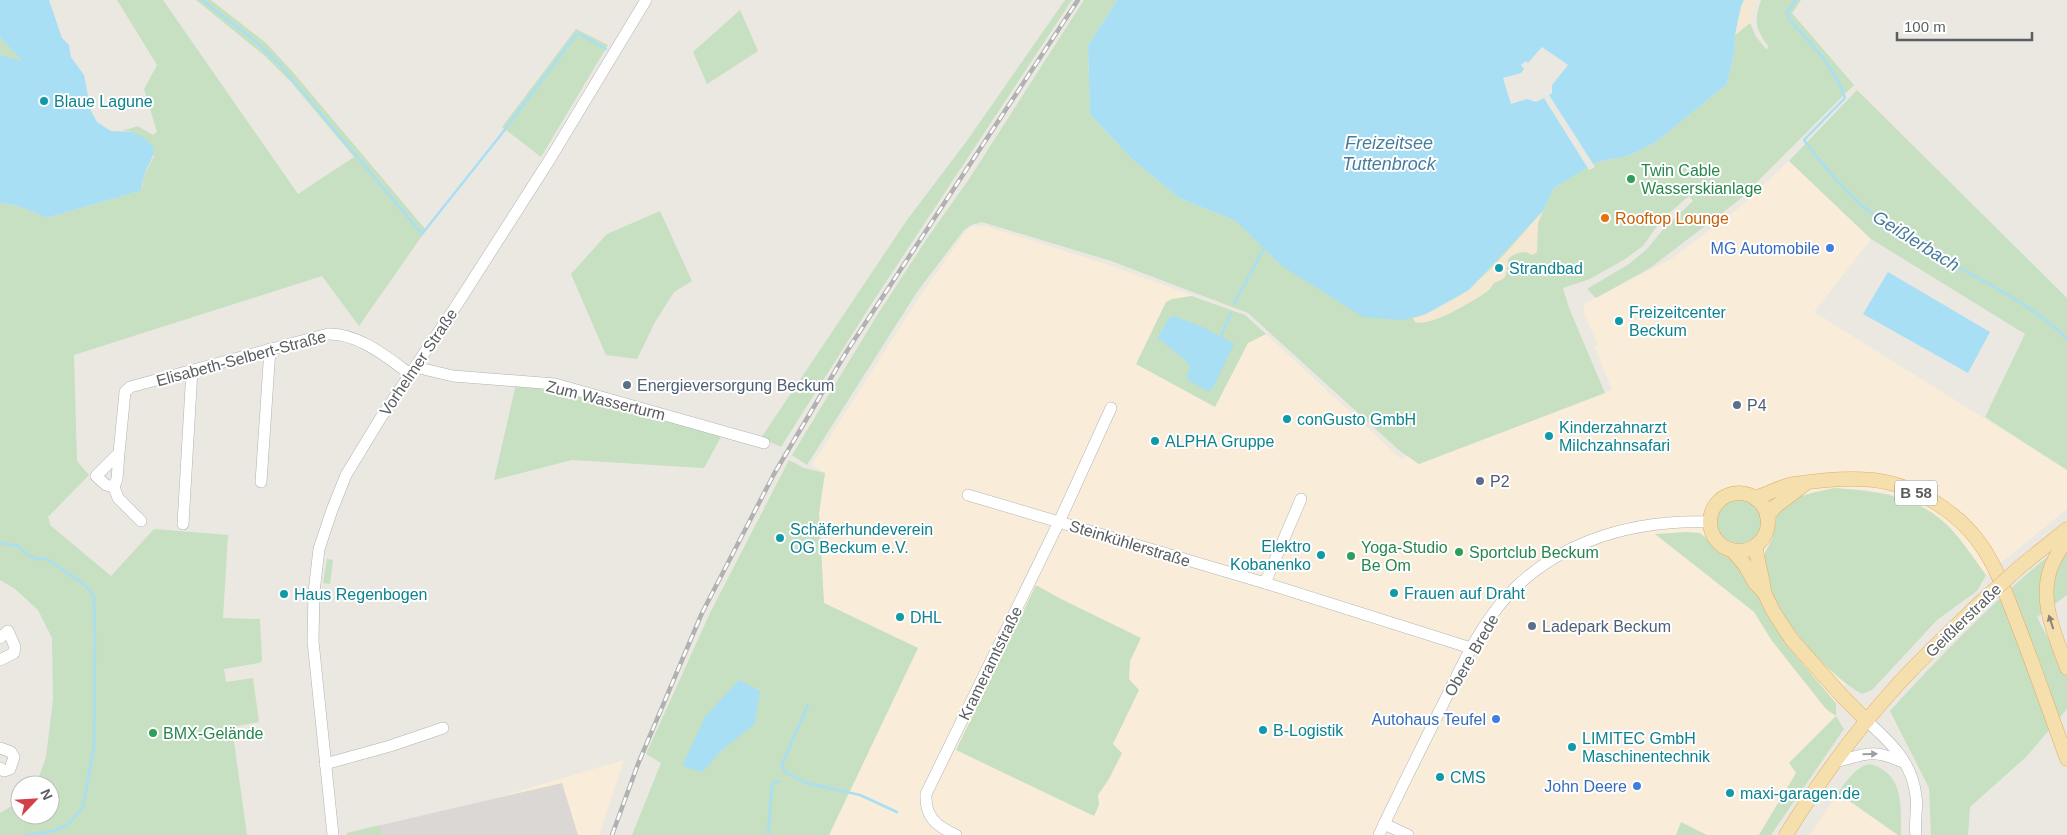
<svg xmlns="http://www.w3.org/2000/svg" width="2067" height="835" viewBox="0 0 2067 835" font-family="Arial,sans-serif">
<rect width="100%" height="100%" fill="#ebe8e2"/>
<g fill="#f9edd9">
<path d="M1789 161 1871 239 1814 312 2067 470V509L1986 575 1951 528 1895 495 1867 490 1834 488 1776 516 1773 537 1763 559 1814 654 1846 684 1836 703V716L1790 762 1796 773 1759 835H829L918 648 824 603 819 513 825 473 812 465 920 296 966 231 973 226H985L1109 265 1245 315 1401 459 1407 456 1419 464 1612 390 1595 347 1598 345 1584 313V304L1671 259 1739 208Z"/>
<path d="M624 760 599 835H347L459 809Z"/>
<path d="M1838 793 1898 835H1810Z"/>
</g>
<path fill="#dad7d4" d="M562 783 578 835H347V833Z"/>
<g fill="#c6e0c1">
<path d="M117 0H163L298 194 354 157 291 82 265 56 196 0H211L266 43 292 71 426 230 359 326 322 276 74 355 77 461 89 475 49 516 48 515 50 525 111 576 154 529 228 535 223 618 260 619 262 661 259 663 224 669 226 682 253 678 259 722 232 727 247 835H0V813L20 801V815H50V785H36L46 757 53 699 52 638 38 610 15 589 0 580V203C16 204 32 211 46 218L140 191 143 186V178L154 156 132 132 122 131 138 126 153 135 157 132 144 89 157 65Z"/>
<path d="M1065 0H1072L872 303 781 447 761 438 907 220 966 142Z"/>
<path d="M1084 0H1117L1088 46 1090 114 1132 159 1179 198 1236 221 1426 314 1444 306 1473 286 1543 211 1554 188 1597 162 1628 156 1656 142 1727 84 1734 54 1735 35 1750 23 1756 37 1767 50 1768 46C1755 28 1754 21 1761 0H1801L1792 13 1854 85 1739 200 1650 268 1596 298 1587 289 1629 264 1647 249 1666 226 1693 201 1689 196 1662 219 1643 246 1625 259 1590 279 1563 288 1569 308 1605 393 1419 464 1400 451 1248 313 1111 261 982 222 971 225 964 230 917 292 807 465 792 455 876 317 928 237 969 179Z"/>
<path d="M740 10 758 51 707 84 693 52Z"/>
<path d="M576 29 608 45 541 157 502 127Z"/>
<path d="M0 37 23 62 0 55Z"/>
<path d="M1857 90 2067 298V470L1985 417 2025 334 1871 239 1789 161Z"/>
<path d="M660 211 692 281 674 292 655 322 637 359 606 355 571 274 607 234Z"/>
<path d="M1192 296 1245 315 1266 334 1248 343 1215 407 1136 364 1166 302 1172 299Z"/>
<path d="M516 384 554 387 721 437 704 468 572 460 494 480Z"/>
<path d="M789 460 804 468 825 473 819 513 824 603 918 648 829 835H632L661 763 646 754 710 613Z"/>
<path d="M1834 488C1877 491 1921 496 1951 529 1964 543 1975 560 1986 575L1977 591 1937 620 1872 690 1862 694C1824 672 1765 607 1764 560 1763 552 1771 544 1773 536 1776 525 1774 512 1784 505 1799 494 1817 492 1834 488Z"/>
<circle cx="1739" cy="522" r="23"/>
<path d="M1686 532 1700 533C1712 542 1717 554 1732 558L1775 620 1785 643 1836 703V716L1844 729 1771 835H1759L1796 773 1789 763 1836 716 1826 709 1772 641 1754 612 1655 534Z"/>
<path d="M2067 541V595L2037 617 2067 676V709L2026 757 1970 807 1968 835H1931L1929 788 1890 711C1945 651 2002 592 2067 541Z"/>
<path d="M327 559 333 560 330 584 323 583Z"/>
<path d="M1036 585 1059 598 1141 638 1130 661 1129 679 1139 690 1113 744 1122 753 1109 779 1098 795 1099 805 1094 816 956 750Z"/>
<path d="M1870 764C1904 773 1901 806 1901 835H1898L1838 793C1847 781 1855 767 1870 764Z"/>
<path d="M1681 822 1707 835H1676Z"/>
<path d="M380 825 382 835H347V833Z"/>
</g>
<g fill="#f5e8d3">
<path d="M1744 0H1756L1750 23 1735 35 1741 6Z"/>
<path d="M1543 211 1538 223 1537 252 1533 255C1523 250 1516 252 1508 259 1507 265 1508 274 1504 278 1501 281 1496 281 1493 284 1492 286 1491 288 1489 290 1476 300 1429 328 1415 322L1413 318C1470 303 1505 252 1543 211Z"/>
</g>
<g fill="#a9dff4">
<path d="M0 0H49L62 38 69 45 71 57 84 75 91 111 97 122 111 131 132 132 143 137 154 147C154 160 146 167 143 179 142 184 143 186 140 191L46 218C32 211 16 204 0 203V55L22 61 0 37Z"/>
<path d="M1117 0H1744L1741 6 1735 35 1734 54 1727 84 1656 142 1628 156 1597 162 1554 188 1543 211 1469 290 1426 314 1403 320 1363 317 1282 266 1236 221 1179 198 1132 159 1090 114 1088 46Z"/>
<path d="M1888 272 1990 332 1968 373 1863 314Z"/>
<path d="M1174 316 1205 328 1234 344 1213 388 1209 392 1188 380 1187 376 1190 367 1185 360 1158 338 1168 319Z"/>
<path d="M739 680 760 691 755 724 723 749 702 772 682 766 705 717Z"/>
</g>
<path fill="#ebe8e2" d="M1542 47 1568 65 1552 85V93L1549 95 1595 167 1589 170 1544 98 1536 102 1527 99 1511 104 1503 78 1521 73 1524 69 1521 65 1526 61 1528 63Z"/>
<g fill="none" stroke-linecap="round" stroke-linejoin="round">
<g stroke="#a9dff4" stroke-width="2.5">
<path d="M202 0 255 41 280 65 422 234 500 136 575 36 579 34 606 49"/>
<path d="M1796 0 1787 12 1789 19C1810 43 1835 67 1845 98L1804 140C1829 174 1857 205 1892 229 1947 266 2020 292 2067 339"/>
<path d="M1234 304 1264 248"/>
<path d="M1221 336 1231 313"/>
<path d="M0 543 19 546 26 554 36 559H47L85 585 94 596 95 640 94 747 83 807 68 825 49 832 26 835"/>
<path d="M808 705 782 764 785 772 807 783 860 795 897 812"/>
<path d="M768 835 772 785 775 782 779 781"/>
</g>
<defs>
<g id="minor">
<path d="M415 367 453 376 555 384 764 443"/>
<path d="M119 453 117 479 114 487 106 485 96 476 119 453 125 392 130 387 328 334C358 333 387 357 410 374"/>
<path d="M261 482 270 349"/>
<path d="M114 487 118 498 141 521"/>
<path d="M968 495 1265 583 1471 648"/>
<path d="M183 524 192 370"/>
<path d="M1265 583 1301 499"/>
<path d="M0 638 8 631 15 647 14 653 0 660"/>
<path d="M1867 721C1891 743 1912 762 1916 796 1918 809 1914 822 1916 835"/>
<path d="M0 748 11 752 14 757 10 769 4 771 0 768"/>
<path d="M1835 762C1867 754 1872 748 1905 763"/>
<path d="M325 764 390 746 443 728"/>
<path d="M1384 824 1408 835"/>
<path d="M333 835 313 641 314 592 319 549 332 510 346 475 380 419 458 303 550 159 646 0"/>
<path d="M956 835C936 826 925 817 926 794L1059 522 1111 408"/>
<path d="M1379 835C1398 794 1419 753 1439 712 1456 679 1470 645 1492 615 1542 545 1627 519 1710 522"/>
</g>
<g id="major">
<circle cx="1739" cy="522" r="29"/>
<path d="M1755 498C1768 494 1781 486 1794 484 1820 480 1847 477 1873 480 1917 485 1962 514 1985 551 1999 573 2007 597 2016 620 2034 666 2050 713 2067 759"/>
<path d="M1767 516 1776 506 1805 484"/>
<path d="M2067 536C2062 547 2055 557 2051 567 2038 601 2056 637 2067 668"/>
<path d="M1756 545C1756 561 1763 576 1764 592"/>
<path d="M1732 550 1745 565 1755 583 1764 592 1773 611 1792 640 1843 697 1867 721"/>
<path d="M2021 566 2067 529"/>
<path d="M1786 835C1819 781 1857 729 1900 682 1926 654 1954 628 1982 601"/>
</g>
</defs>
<use href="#minor" stroke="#afb3b6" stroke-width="12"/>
<use href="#major" stroke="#e0ac67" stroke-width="15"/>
<use href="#minor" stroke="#fff" stroke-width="11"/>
<use href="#major" stroke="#f5dfad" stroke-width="14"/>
<defs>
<path id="rail" d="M612 835 638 764 702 613 774 474 847 351 1078 0"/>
</defs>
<use href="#rail" stroke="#b0b1b1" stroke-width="4.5"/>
<use href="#rail" stroke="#fff" stroke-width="2.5" stroke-dasharray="8" stroke-linecap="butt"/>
<defs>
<path id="major-bridge" d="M1982 601 2021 566"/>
</defs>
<use href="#major-bridge" stroke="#e0ac67" stroke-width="15" stroke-linecap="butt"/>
<use href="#major-bridge" stroke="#f5dfad" stroke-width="14"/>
</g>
<defs><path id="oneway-solid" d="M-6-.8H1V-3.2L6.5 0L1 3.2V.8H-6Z" transform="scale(1.25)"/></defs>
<use fill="#888578" href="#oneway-solid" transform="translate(2051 622) rotate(-108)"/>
<use fill="#9c9ea0" href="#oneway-solid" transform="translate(1870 754) rotate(-1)"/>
<g fill="#0f9aa8" stroke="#fff" stroke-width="2">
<circle cx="44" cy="101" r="5"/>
<circle cx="1499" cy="268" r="5"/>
<circle cx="1619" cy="321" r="5"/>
<circle cx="1287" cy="419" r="5"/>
<circle cx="1549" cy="436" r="5"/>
<circle cx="1155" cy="441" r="5"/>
<circle cx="780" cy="538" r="5"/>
<circle cx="1321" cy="555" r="5"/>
<circle cx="1394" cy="593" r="5"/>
<circle cx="284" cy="594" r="5"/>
<circle cx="900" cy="617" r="5"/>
<circle cx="1263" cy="730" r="5"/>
<circle cx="1572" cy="747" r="5"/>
<circle cx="1440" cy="777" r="5"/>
<circle cx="1730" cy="793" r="5"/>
</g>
<g fill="#2e9e5b" stroke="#fff" stroke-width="2">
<circle cx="1631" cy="179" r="5"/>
<circle cx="1459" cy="552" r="5"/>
<circle cx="1351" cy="556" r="5"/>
<circle cx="153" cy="733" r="5"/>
</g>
<circle fill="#e8710a" stroke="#fff" stroke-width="2" cx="1605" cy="218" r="5"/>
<g fill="#3f7fe0" stroke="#fff" stroke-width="2">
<circle cx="1830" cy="248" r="5"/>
<circle cx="1496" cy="719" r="5"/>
<circle cx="1637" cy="786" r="5"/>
</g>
<g fill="#5c6f8a" stroke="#fff" stroke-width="2">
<circle cx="627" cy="385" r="5"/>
<circle cx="1737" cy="405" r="5"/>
<circle cx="1480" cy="481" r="5"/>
<circle cx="1532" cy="626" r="5"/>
</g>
<g text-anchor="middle" stroke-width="4" stroke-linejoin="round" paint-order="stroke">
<rect fill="#fff" stroke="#8c8e90" stroke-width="1" x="1895" y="480.5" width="42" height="25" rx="4"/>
<g font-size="15" font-weight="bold" fill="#5a5e61">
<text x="1916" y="498">B 58</text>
</g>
<g font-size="16" fill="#0d838f" stroke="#fff" text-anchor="start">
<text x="54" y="107">Blaue Lagune</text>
<text x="1509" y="274">Strandbad</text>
<text x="1629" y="318">Freizeitcenter<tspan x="1629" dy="18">Beckum</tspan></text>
<text x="1297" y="425">conGusto GmbH</text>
<text x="1559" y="433">Kinderzahnarzt<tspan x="1559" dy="18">Milchzahnsafari</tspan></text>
<text x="1165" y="447">ALPHA Gruppe</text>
<text x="790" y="535">Schäferhundeverein<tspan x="790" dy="18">OG Beckum e.V.</tspan></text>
<text x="1311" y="552" text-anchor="end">Elektro<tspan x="1311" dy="18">Kobanenko</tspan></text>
<text x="1404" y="599">Frauen auf Draht</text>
<text x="294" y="600">Haus Regenbogen</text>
<text x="910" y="623">DHL</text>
<text x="1273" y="736">B-Logistik</text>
<text x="1582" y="744">LIMITEC GmbH<tspan x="1582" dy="18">Maschinentechnik</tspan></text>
<text x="1450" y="783">CMS</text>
<text x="1740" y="799">maxi-garagen.de</text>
</g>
<g font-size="16" fill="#27864d" stroke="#fff" text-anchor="start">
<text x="1641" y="176">Twin Cable<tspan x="1641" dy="18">Wasserskianlage</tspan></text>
<text x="1361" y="553">Yoga-Studio<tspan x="1361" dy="18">Be Om</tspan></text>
<text x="1469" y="558">Sportclub Beckum</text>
<text x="163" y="739">BMX-Gelände</text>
</g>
<g font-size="16" fill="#c56008" stroke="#fff" text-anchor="start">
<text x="1615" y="224">Rooftop Lounge</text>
</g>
<g font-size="16" fill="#366cbe" stroke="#fff" text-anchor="end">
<text x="1820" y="254">MG Automobile</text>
<text x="1486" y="725">Autohaus Teufel</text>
<text x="1627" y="792">John Deere</text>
</g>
<g font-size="16" fill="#5a5e61" stroke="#fff">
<text transform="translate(241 358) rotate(-15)" y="6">Elisabeth-Selbert-Straße</text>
<text transform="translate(418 362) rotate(-56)" y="6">Vorhelmer Straße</text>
<text transform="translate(606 400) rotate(14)" y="6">Zum Wasserturm</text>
<text transform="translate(1130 543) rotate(17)" y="6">Steinkühlerstraße</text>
<text transform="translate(1963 620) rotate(-44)" y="6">Geißlerstraße</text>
<text transform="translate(1471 655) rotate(-60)" y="6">Obere Brede</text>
<text transform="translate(990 663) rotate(-64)" y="6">Krameramtstraße</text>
</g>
<g font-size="16" fill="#4e5e75" stroke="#fff" text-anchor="start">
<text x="637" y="391">Energieversorgung Beckum</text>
<text x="1747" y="411">P4</text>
<text x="1490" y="487">P2</text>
<text x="1542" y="632">Ladepark Beckum</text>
</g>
<g font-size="18" font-style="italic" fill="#467c9c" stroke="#fff">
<text x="1389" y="149">Freizeitsee<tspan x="1389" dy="21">Tuttenbrock</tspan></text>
<text transform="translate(1916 241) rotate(32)" y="6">Geißlerbach</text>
</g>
</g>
<g transform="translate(35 800) rotate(65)"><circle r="24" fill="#ffffff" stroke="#bdbfc0"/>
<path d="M0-4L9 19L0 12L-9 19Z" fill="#d4404a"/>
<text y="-8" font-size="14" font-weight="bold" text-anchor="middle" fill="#5a5e61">N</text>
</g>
<path d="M1897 32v8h135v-8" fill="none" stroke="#5a5e61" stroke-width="2.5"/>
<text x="1904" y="32" font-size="15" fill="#5a5e61" stroke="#ffffff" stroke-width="4" paint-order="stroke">100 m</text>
</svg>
